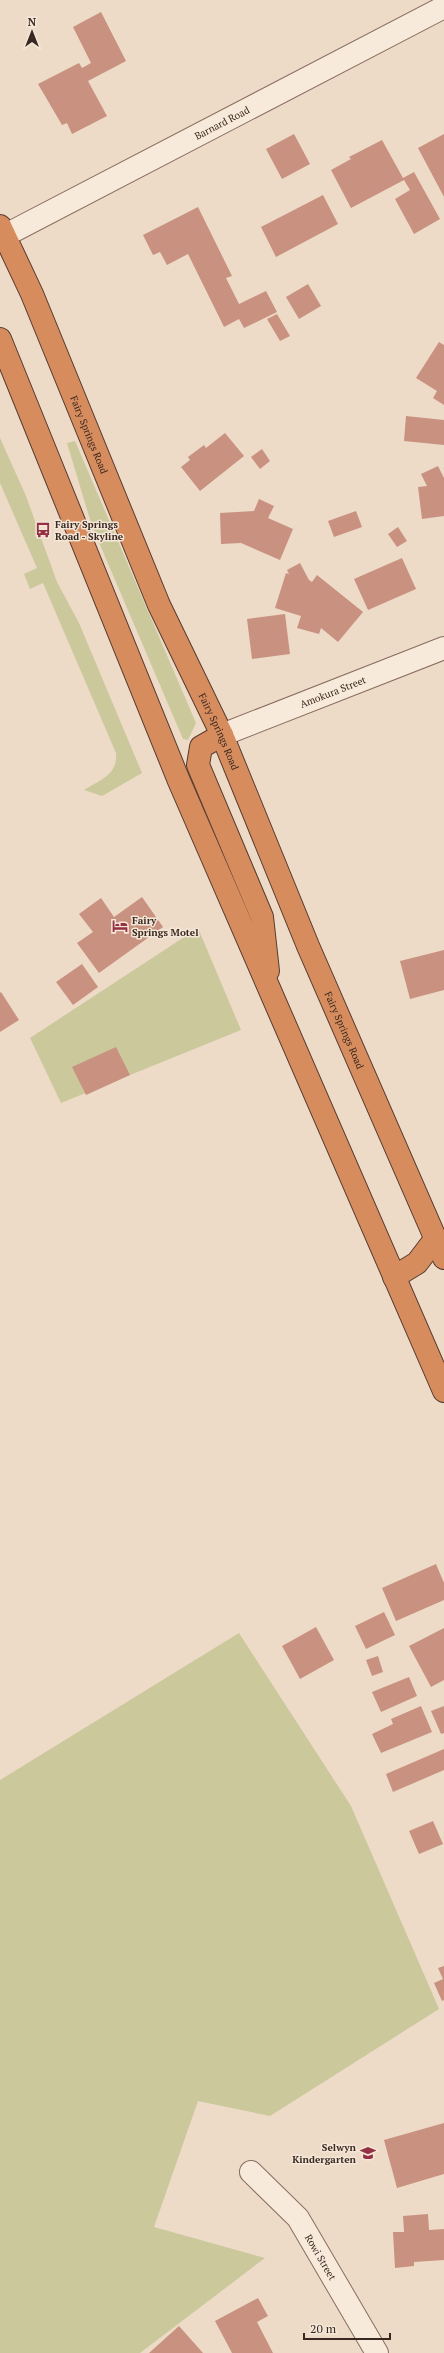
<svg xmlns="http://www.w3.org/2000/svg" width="444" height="2353" viewBox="0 0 444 2353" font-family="'PT Serif',serif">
<rect width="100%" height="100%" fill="#eddbc8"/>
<g fill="#cbc89c">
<path d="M0 438 26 496 57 582 79 623 142 773 102 796 84 790C100 780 118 775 116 753L43 583 30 589 24 574 37 568 0 483Z"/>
<path d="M75 441 196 723 188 740 183 739 92 526 67 443Z"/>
<path d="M198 928 241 1030 61 1103 30 1038Z"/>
<path d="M239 1633 351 1806 439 2009 270 2116 198 2101 154 2227 265 2258 140 2353H0V1780Z"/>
</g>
<g fill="#c99180">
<path d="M101 12 126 61 88 81 107 116 72 134 67 123 62 125 38 84 79 63 82 68 91 63 73 27Z"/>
<path d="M294 134 310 164 282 179 266 149Z"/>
<path d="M444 134V197L418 148Z"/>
<path d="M382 140 403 178 414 172 440 219 414 234 395 199 410 190 404 180 351 208 331 170 351 159 349 157Z"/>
<path d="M323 195 338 224 276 257 261 227Z"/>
<path d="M198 207 232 276 226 278 239 304 266 291 277 312 244 328 239 319 224 327 188 254 167 265 160 252 153 255 143 235Z"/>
<path d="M308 284 321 306 299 319 286 297Z"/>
<path d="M277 314 290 336 280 341 267 319Z"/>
<path d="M439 342 444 345V405L433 398 437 391 416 378Z"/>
<path d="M406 416 444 420V445L404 441Z"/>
<path d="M225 433 244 456 200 491 181 467 190 460 188 457 204 445 206 448Z"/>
<path d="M262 449 270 461 260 469 251 457Z"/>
<path d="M438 466 444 478V516L422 519 418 487 427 486 421 474Z"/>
<path d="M259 499 274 506 268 518 293 529 280 560 241 543 221 544 220 513 254 511Z"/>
<path d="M356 511 362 527 334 537 328 521Z"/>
<path d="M398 527 407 541 397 547 388 534Z"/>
<path d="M402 558 416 589 368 610 354 579Z"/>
<path d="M300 563 309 580 312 582 317 575 363 612 338 642 321 628 319 634 297 628 301 616 275 608 286 573 289 574 287 570Z"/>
<path d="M285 614 290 654 252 659 247 619Z"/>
<path d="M142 897 163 927 99 973 77 943 93 932 79 914 101 898 114 917Z"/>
<path d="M444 950V990L410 999 400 961Z"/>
<path d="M82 964 98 987 73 1005 56 982Z"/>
<path d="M1 992 19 1020 0 1032V993Z"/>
<path d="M116 1047 130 1075 86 1095 72 1067Z"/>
<path d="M436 1564 444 1583V1600L396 1621 382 1588Z"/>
<path d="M384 1612 395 1635 366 1649 355 1626Z"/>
<path d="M316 1627 334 1660 300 1679 282 1646Z"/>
<path d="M444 1628V1680L431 1687 409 1646Z"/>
<path d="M378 1656 383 1672 372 1676 366 1660Z"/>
<path d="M409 1677 417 1696 381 1712 372 1692Z"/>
<path d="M421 1706 432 1732 381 1753 372 1734 393 1724 391 1719Z"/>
<path d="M444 1706V1733L441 1734 431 1711Z"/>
<path d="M444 1749V1770L393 1792 386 1774Z"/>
<path d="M433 1821 443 1844 419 1854 409 1831Z"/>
<path d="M444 1966V2000L442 2001 434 1983 443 1979 438 1968Z"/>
<path d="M444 2123V2174L397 2188 384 2140Z"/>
<path d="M428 2214 429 2230 444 2229V2260L414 2262V2266L395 2268 393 2232H404L403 2216Z"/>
<path d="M258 2298 268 2316 257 2322 273 2353H232L215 2321Z"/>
<path d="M179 2326 203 2353H149Z"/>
</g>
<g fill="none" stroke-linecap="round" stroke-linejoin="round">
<defs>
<g id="street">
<path id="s1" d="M0 238 444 7"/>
<path id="s2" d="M222 735 444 648"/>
<path id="s3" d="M251 2172 298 2218 377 2353"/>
</g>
<g id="highway">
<path id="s4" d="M0 226 32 294 159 605 222 735 308 946 444 1258"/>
<path d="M0 339 179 781 444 1391"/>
<path d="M222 735 201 747 198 765 262 917 268 971"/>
<path d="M394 1277 417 1263 436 1238"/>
</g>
</defs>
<use href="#street" stroke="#886d5e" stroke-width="24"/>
<use href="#highway" stroke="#563c31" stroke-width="24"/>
<use href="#street" stroke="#f8eadb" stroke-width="22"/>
<use href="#highway" stroke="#d78c5e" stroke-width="22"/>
</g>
<defs>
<symbol id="bus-bare" viewBox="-9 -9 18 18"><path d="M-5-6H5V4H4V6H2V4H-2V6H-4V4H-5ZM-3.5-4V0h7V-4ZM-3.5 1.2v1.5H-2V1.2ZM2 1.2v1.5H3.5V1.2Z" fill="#943043" stroke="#f4e7d7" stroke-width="2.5" paint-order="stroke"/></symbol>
<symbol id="hotel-bare" viewBox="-9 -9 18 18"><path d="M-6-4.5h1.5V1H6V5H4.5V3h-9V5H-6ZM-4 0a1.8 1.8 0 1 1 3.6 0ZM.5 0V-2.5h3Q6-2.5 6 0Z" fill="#943043" stroke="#f4e7d7" stroke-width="2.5" paint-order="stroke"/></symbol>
<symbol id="school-bare" viewBox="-9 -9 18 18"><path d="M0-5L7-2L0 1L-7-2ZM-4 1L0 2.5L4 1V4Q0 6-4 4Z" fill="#943043" stroke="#f4e7d7" stroke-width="2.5" paint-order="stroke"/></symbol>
</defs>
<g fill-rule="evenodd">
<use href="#bus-bare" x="32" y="519" width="22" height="22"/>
<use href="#hotel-bare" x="109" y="915" width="22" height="22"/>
<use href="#school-bare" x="357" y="2142" width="22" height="22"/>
</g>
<g text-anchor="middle" stroke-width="3" stroke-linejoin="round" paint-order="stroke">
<g font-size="10" fill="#392821" stroke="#f4e7d7">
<text dy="4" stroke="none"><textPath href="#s1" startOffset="250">Barnard Road</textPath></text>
<text dy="4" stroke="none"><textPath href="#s4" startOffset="227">Fairy Springs Road</textPath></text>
<text dy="4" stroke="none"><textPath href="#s2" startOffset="119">Amokura Street</textPath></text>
<text dy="4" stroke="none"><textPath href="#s4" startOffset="551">Fairy Springs Road</textPath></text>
<text dy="4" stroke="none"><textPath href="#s4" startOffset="875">Fairy Springs Road</textPath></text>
<text dy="4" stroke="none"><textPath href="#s3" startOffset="111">Rowi Street</textPath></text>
</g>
<g font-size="10" font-weight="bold" fill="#392821" stroke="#f4e7d7" text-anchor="start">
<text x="55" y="528">Fairy Springs<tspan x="55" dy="12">Road - Skyline</tspan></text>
<text x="132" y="924">Fairy<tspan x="132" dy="12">Springs Motel</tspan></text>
<text x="356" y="2151" text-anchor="end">Selwyn<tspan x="356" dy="12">Kindergarten</tspan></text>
</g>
</g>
<g transform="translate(32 32)" stroke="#f4e7d7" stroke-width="3" paint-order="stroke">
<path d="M0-3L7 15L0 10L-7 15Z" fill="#392821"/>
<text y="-6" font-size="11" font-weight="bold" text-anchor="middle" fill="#392821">N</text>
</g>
<path d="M304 2333v6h86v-6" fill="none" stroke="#392821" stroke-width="2"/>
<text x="310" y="2333" font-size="12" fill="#392821" stroke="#f4e7d7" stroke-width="3" paint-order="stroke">20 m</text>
</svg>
